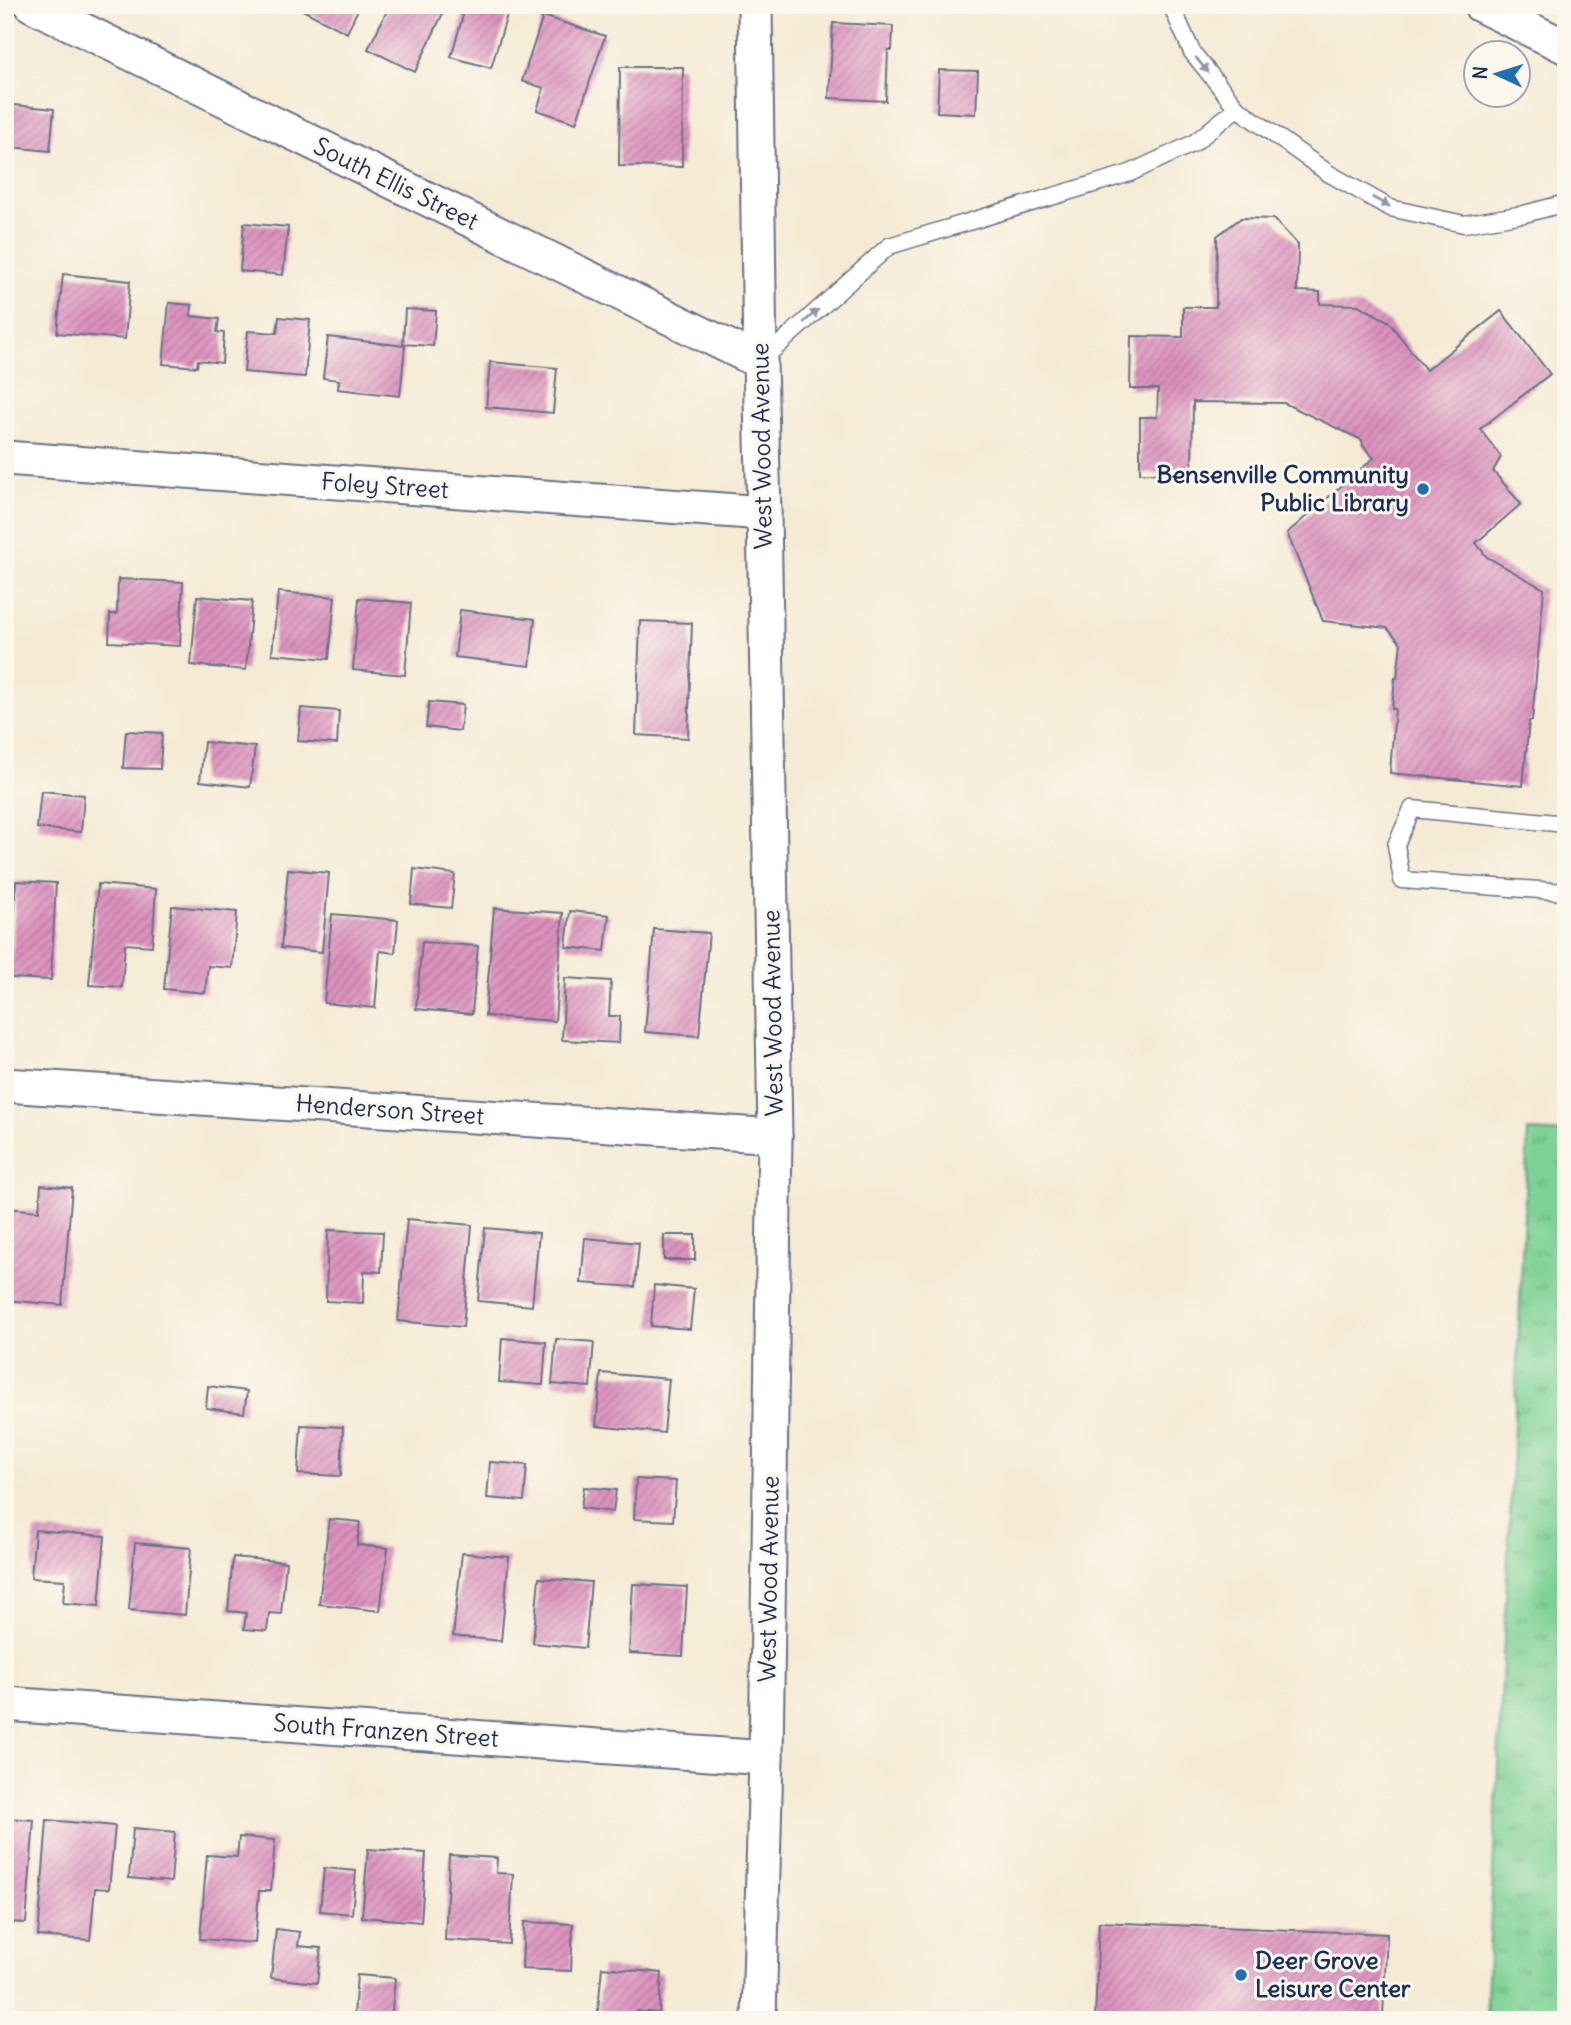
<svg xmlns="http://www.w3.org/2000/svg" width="1571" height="2025" viewBox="0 0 1571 2025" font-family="Delius,sans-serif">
<defs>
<pattern id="park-tufts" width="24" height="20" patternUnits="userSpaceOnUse" patternTransform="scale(1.75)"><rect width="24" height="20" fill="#7dd194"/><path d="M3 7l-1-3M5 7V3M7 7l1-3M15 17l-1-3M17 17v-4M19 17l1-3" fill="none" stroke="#66aa7c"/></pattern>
<pattern id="building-hatch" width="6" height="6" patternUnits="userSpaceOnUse" patternTransform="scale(1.75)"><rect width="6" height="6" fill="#dd92be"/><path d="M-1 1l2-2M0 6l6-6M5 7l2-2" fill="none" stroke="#b2789e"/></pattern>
</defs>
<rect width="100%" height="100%" fill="#fbf7ec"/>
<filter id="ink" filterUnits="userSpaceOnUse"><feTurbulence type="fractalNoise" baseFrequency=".0143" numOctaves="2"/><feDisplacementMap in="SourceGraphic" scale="14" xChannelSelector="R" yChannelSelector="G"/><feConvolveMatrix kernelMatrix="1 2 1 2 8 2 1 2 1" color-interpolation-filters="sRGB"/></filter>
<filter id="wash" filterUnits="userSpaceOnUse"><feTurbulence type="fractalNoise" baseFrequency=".00686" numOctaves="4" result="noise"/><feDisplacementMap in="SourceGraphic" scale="28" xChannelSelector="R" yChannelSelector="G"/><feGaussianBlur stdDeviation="1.57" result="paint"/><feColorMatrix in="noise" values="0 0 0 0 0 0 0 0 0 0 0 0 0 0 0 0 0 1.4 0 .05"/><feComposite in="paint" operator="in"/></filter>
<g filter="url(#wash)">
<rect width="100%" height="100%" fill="#f5ebd5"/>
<path fill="url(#park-tufts)" stroke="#4c8079" stroke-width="2" d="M1528 1131 1566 1133V2020H1486Z"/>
<g id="blocks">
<g fill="url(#building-hatch)">
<path d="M293 5H360L347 33Z"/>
<path d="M390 5H438L445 9 415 72 368 49Z"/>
<path d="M466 5H510L491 68 451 57Z"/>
<path d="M543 16 605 36 576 123 537 110 544 88 522 81Z"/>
<path d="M833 23 893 26 892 50H888L886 101 829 98Z"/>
<path d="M620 67H683L682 167 619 166Z"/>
<path d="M939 70 978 71 976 114 937 112Z"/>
<path d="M13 105 54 109 50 151 10 147Z"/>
<path d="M1241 218 1274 219 1298 245 1297 291 1320 292V304L1358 305 1388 321 1426 370 1501 311 1550 374 1480 429 1501 457 1493 471 1521 504 1476 543 1487 557 1544 589 1532 721H1529L1523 786 1390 773 1395 709H1392L1395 678H1397L1401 643 1387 628 1323 621 1287 533 1374 458 1363 446 1362 440 1284 403 1193 402 1192 470 1176 471V474L1140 473V417H1157L1158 389H1130L1131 336 1183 337V307H1216L1217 236Z"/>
<path d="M244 223 288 227 283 275 240 271Z"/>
<path d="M63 274 130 281 125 339 57 333Z"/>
<path d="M169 303 192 305 191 316 219 319 217 332 224 333 222 363 198 360 197 367 163 364Z"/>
<path d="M405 309 436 311 433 346 403 344Z"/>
<path d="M279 317 310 320 305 377 244 372 248 331 277 333Z"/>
<path d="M328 337 405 346 400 396 338 389 339 380 323 378Z"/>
<path d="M490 362 557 368 553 413 486 407Z"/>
<path d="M118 579 183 582 180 646 109 642 110 614H117Z"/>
<path d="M278 592 335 597 329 659 272 654Z"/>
<path d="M197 596 252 601 246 670 191 665Z"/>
<path d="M359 598 411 603 405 675 353 670Z"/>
<path d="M460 610 535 619 530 666 455 657Z"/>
<path d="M640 621 692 623 688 738 636 735Z"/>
<path d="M429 702 463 705 460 731 426 727Z"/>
<path d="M301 708 339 711 337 744 298 741Z"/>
<path d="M126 731 162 733 160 769 123 768Z"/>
<path d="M204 742 255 747 250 787 200 781Z"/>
<path d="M41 791 84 795 81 832 37 828Z"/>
<path d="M288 869 329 873 322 952 281 948Z"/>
<path d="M414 869 455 874 451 908 411 904Z"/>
<path d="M16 881 56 883 51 980 11 978Z"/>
<path d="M98 884 156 889 152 946 125 944 122 987 89 985Z"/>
<path d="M172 906 237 912 232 968 208 966 205 993 164 989Z"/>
<path d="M494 908 563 913 555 1021 485 1016Z"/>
<path d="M570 911 609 915 605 951 566 947Z"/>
<path d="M332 914 398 920 395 953 380 951 375 1008 324 1003Z"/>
<path d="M654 929 709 933 699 1036 645 1032Z"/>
<path d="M422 942 478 946 472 1014 416 1009Z"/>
<path d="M565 978 611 981 609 1016H620L619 1043 562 1040Z"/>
<path d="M41 1185 72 1188 62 1305 5 1300V1208L39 1211Z"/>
<path d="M407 1219 472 1225 463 1327 398 1321Z"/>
<path d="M485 1228 539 1233 532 1306 478 1301Z"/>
<path d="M328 1230 383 1232 381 1272 364 1271 363 1303 326 1301Z"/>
<rect x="664" y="1235" width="31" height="25"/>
<path d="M585 1238 639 1243 635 1287 581 1283Z"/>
<path d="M654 1285 694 1289 690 1329 651 1326Z"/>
<path d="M502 1338 546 1342 543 1385 499 1382Z"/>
<path d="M556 1339 594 1342 590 1387 552 1384Z"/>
<path d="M601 1373 669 1379 664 1433 596 1426Z"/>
<path d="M208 1386 247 1391 244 1413 206 1408Z"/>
<path d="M301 1425 343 1427 341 1476 298 1474Z"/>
<path d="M490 1462 527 1465 524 1501 487 1498Z"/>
<path d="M636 1479 676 1481 673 1521 634 1519Z"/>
<path d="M584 1487 616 1490 613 1512 581 1508Z"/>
<path d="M329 1519 360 1522 357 1545 388 1548 380 1611 319 1604Z"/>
<path d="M35 1530 105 1536 99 1606 63 1603 65 1580 31 1578Z"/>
<path d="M135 1543 191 1548 185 1615 129 1610Z"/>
<path d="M462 1553 509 1557 501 1641 453 1636Z"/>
<path d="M233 1557 286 1562 281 1614 269 1613 267 1631 244 1629 246 1613 228 1611Z"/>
<path d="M539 1578 591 1582 585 1648 533 1643Z"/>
<path d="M633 1584 687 1587 683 1656 629 1653Z"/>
<path d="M5 1818 34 1820 26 1923 5 1922Z"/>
<path d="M47 1820 115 1826 109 1889 95 1888 90 1940 38 1936Z"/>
<path d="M133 1828 175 1832 171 1882 129 1878Z"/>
<path d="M239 1837 275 1840 271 1891H259L255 1943 200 1939 207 1855 237 1857Z"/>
<path d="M368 1849 426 1853 421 1922 362 1917Z"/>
<path d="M449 1855 497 1858 496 1873 513 1874 509 1944 445 1940Z"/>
<path d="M324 1868 356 1871 352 1914 320 1911Z"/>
<path d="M524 1922 573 1924 571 1971 522 1969Z"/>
<path d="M1099 1922 1387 1934 1383 2015 1434 2018V2020H1095Z"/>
<path d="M276 1929 300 1932 298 1946 321 1948 317 1983 271 1978Z"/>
<path d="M602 1967 662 1973 659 2013 636 2011 635 2020H597Z"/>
<path d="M357 1975 395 1978 391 2020 354 2017Z"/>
</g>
</g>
</g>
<g filter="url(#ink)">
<use href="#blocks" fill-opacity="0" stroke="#677188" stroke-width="2"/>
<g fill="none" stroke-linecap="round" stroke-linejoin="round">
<defs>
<g id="lane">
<path d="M1171 5 1192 52 1237 108 1328 173 1390 208 1464 224 1524 214 1566 203"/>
<path d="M762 360 889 246 1130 173 1194 143 1237 108"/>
<path d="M1566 824 1412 809 1396 845 1402 880 1566 892"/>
</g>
<g id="street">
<path d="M32 5 760 362"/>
<path d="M755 5 760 362 764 513 775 1136 766 1758 759 2020"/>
<path d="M1480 5 1566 47"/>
<path d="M5 458 764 513"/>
<path d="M5 1085 775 1136"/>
<path d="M5 1704 766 1758"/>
</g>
</defs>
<use href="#lane" stroke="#677188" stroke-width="19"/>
<use href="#street" stroke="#677188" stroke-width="37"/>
<use href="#lane" stroke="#fff" stroke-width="16"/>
<use href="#street" stroke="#fff" stroke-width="33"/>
</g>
<defs><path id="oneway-solid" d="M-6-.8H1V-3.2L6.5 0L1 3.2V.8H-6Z" transform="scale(1.75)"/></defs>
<g fill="#8d97ae">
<use href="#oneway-solid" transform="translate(1202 65) rotate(51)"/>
<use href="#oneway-solid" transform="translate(1381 202) rotate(28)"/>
<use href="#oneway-solid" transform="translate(811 316) rotate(-42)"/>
</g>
</g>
<g fill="#1f6fb2" stroke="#fbf7ec" stroke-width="2.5">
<circle cx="1423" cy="489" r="7"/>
<circle cx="1241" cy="1975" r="7"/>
</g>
<g text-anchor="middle" stroke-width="6" stroke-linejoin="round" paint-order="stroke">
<g font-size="24" fill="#1b2f5e" stroke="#fbf7ec">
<text transform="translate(396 184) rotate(26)" y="8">South Ellis Street</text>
<text transform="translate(762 446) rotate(-91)" y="8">West Wood Avenue</text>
<text transform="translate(385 486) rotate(4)" y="8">Foley Street</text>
<text transform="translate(773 1013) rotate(-91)" y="8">West Wood Avenue</text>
<text transform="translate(390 1110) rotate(4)" y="8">Henderson Street</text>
<text transform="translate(769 1579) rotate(-89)" y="8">West Wood Avenue</text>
<text transform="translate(386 1731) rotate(4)" y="8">South Franzen Street</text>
</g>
<g font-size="24" font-weight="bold" fill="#1b2f5e" stroke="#fbf7ec" text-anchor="end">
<text x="1409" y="483">Bensenville Community<tspan x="1409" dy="28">Public Library</tspan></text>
<text x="1255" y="1969" text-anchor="start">Deer Grove<tspan x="1255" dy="28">Leisure Center</tspan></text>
</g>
</g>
<rect width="1571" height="2025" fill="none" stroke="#fbf7ec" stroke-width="28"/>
<g transform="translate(1497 74) rotate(274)"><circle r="33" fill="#fbf7ec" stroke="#a1a7b3" stroke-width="2"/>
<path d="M0-5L12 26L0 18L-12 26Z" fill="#1f6fb2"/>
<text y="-10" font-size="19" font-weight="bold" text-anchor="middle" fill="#1b2f5e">N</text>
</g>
</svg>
